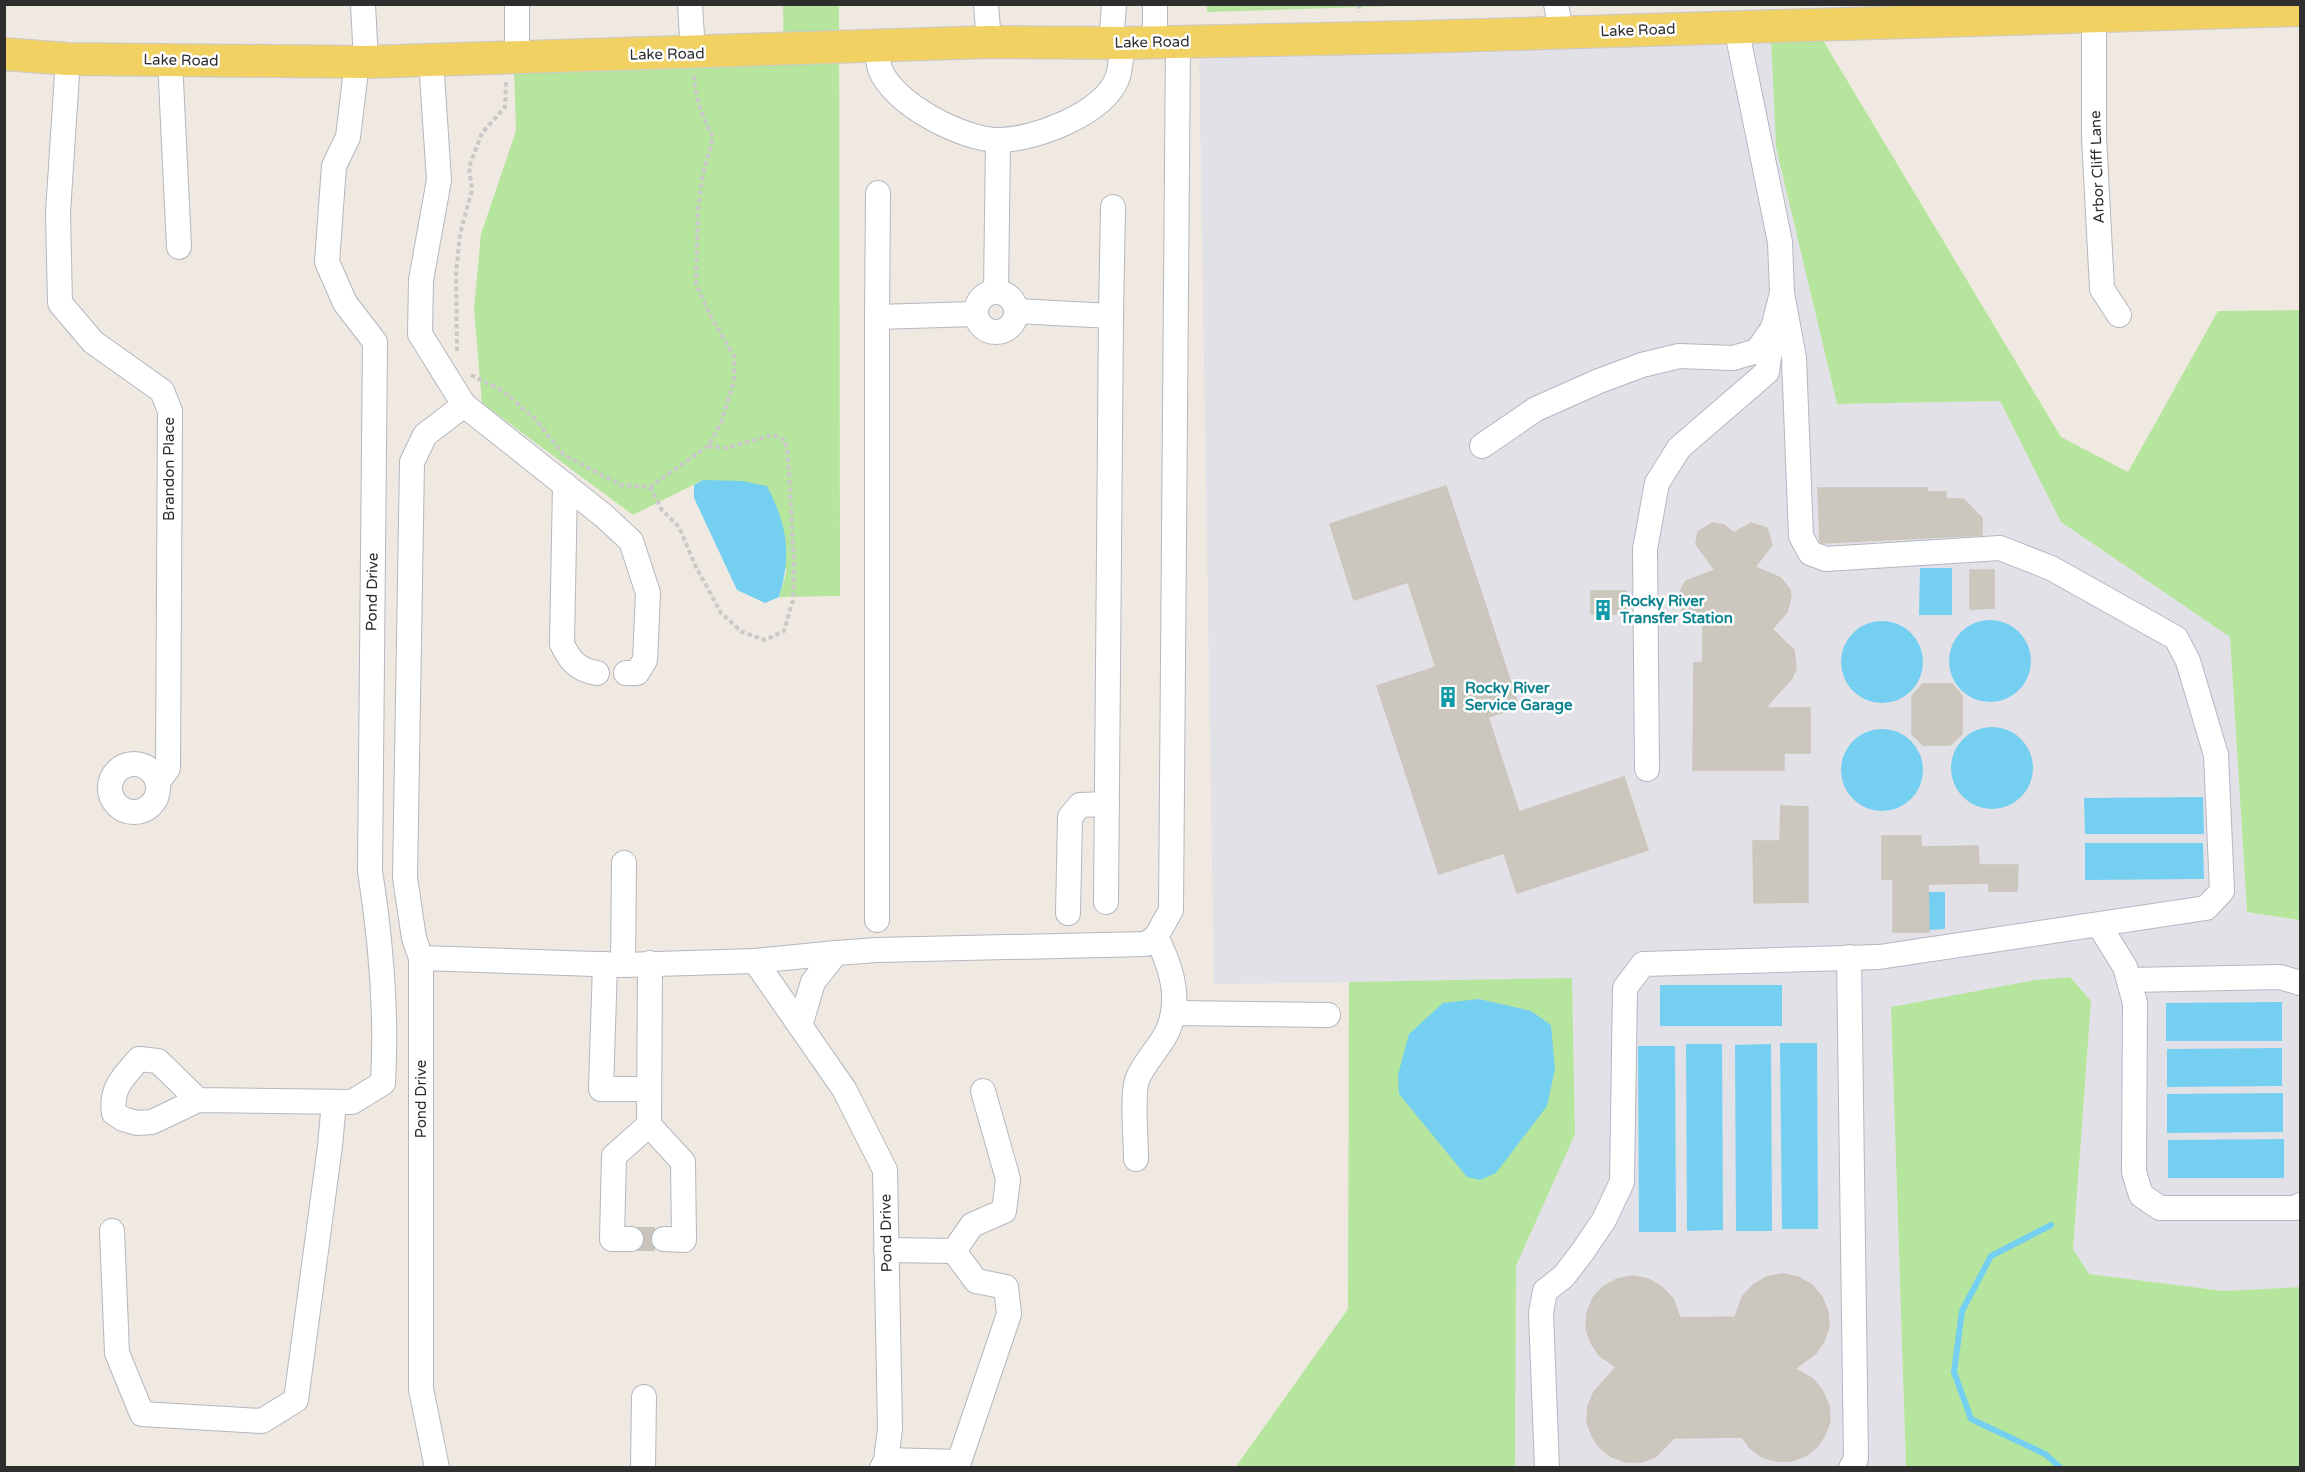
<svg xmlns="http://www.w3.org/2000/svg" width="2305" height="1472" viewBox="0 0 2305 1472" font-family="'Varela Round',sans-serif">
<rect width="100%" height="100%" fill="#efe9e1"/>
<path fill="#e3e1e8" d="M1771 38 1776 147 1837 404 2000 401 2061 522 2230 637 2247 912 2300 920V1287L2224 1291 2089 1274 2073 1249 2091 1001 1891 1008 1906 1467H1515L1516 1266 1575 1134 1572 979 1214 984 1199 48Z"/>
<g fill="#b6e59e">
<path d="M1207 4H1425V5L1207 12Z"/>
<path d="M783 5H839L840 596 779 597 787 570 703 480 633 515 482 403 474 309 481 234 516 131 514 67 784 61Z"/>
<path d="M1821 37 2061 437 2128 472 2218 311 2300 310V920L2247 912 2230 637 2061 522 2000 401 1837 404 1776 147 1771 38Z"/>
<path d="M2070 977 2091 1001 2073 1249 2089 1274 2224 1291 2300 1287V1467H1906L1891 1007 2036 980Z"/>
<path d="M1572 978 1575 1134 1516 1266 1515 1467 1235 1468 1348 1309 1349 982Z"/>
</g>
<g fill="#75cff0">
<path d="M703 480 742 481 767 486C787 525 792 554 779 597L765 603 737 590 694 498V485Z"/>
<path d="M1920 568H1952V615H1919Z"/>
<circle cx="1990" cy="661" r="41"/>
<circle cx="1882" cy="662" r="41"/>
<circle cx="1992" cy="768" r="41"/>
<circle cx="1882" cy="770" r="41"/>
<path d="M2203 797 2204 834H2085L2084 798Z"/>
<path d="M2085 843H2203L2204 879 2085 880Z"/>
<path d="M1928 892H1945V929L1928 930Z"/>
<rect x="1660" y="985" width="122" height="41"/>
<path d="M1479 999 1531 1011 1551 1025 1555 1069 1547 1106 1496 1173 1480 1180 1467 1177 1399 1094 1398 1075 1409 1034 1443 1003Z"/>
<path d="M2282 1002V1041H2166V1003Z"/>
<path d="M1780 1043H1817L1818 1229H1782Z"/>
<path d="M1686 1044H1722L1723 1230 1687 1231Z"/>
<path d="M1771 1044 1772 1231H1736L1735 1045Z"/>
<path d="M1638 1046H1675L1676 1232H1639Z"/>
<path d="M2282 1048V1086L2167 1087V1049Z"/>
<path d="M2283 1093V1132L2167 1133V1094Z"/>
<path d="M2284 1139V1178H2168V1140Z"/>
</g>
<g fill="none" stroke-linecap="round" stroke-linejoin="round">
<path stroke="#75cff0" stroke-width="6" d="M2051 1225 1991 1256 1962 1311 1954 1372 1971 1419 2045 1454 2061 1468"/>
</g>
<g fill="#cbc7bf" stroke="#cbc5ba" stroke-width="1.5">
<path d="M1446 486 1519 707 1488 717 1519 812 1624 777 1648 850 1517 893 1504 853 1439 874 1377 686 1436 667 1408 582 1354 600 1330 524Z"/>
<path d="M1818 488H1927V492H1946V499H1963L1982 518V535L1824 543 1820 542Z"/>
<path d="M1712 523 1724 525 1734 533 1751 523 1767 528 1772 545 1755 567 1781 578 1790 590 1791 597 1787 612 1772 629 1794 650 1796 669 1792 678 1765 708H1810V753H1784V770H1693L1694 663 1703 662V626L1682 611 1678 595 1686 581 1715 570 1696 544 1698 532Z"/>
<path d="M1970 570H1994V608L1970 609Z"/>
<path d="M1591 591H1626L1627 614H1591Z"/>
<path d="M1923 684H1952L1962 696V734L1950 745H1923L1912 734V696Z"/>
<path d="M1781 806 1808 807V902L1754 903 1753 841H1780Z"/>
<path d="M1882 836H1921V847L1978 846 1979 865H2018L2017 891H1989V883L1928 884 1929 932H1893V879H1882Z"/>
<path d="M1783 1274 1798 1277 1812 1285 1822 1297 1828 1312 1829 1327 1824 1341 1816 1353 1795 1369 1813 1379 1823 1392 1829 1406 1830 1421 1825 1435 1817 1447 1805 1456 1791 1461H1776L1762 1457 1750 1448 1742 1437 1674 1438 1655 1457 1641 1462H1626L1612 1457 1600 1448 1592 1436 1587 1422 1588 1406 1594 1392 1616 1367 1599 1355 1591 1343 1586 1329 1587 1313 1593 1298 1603 1287 1617 1279 1633 1276 1648 1279 1662 1287 1673 1299 1680 1318 1735 1317 1743 1296 1753 1285 1767 1277Z"/>
</g>
<g fill="none" stroke-linecap="round" stroke-linejoin="round">
<path stroke="#c8c4bd" stroke-width="24" stroke-dasharray="24 12" stroke-linecap="butt" d="M631 1239H664"/>
<defs>
<g id="minor">
<path d="M363 4 366 62"/>
<path d="M517 4V57"/>
<path d="M690 4 693 54"/>
<path d="M986 4 989 42"/>
<path d="M1155 4V42"/>
<path d="M1556 4 1561 32"/>
<path d="M2094 15V136L2102 289 2119 315"/>
<path d="M1111 43 1114 4"/>
<path d="M877 47C878 54 878 63 880 69 893 104 963 140 999 140 1034 140 1103 114 1117 79 1121 68 1121 55 1123 43"/>
<path d="M68 59 58 212 60 303 93 342 162 391 170 411 168 768 158 782"/>
<path d="M170 60 179 247"/>
<path d="M431 60 439 180 421 280 420 334 464 405 604 516 631 541 648 593 645 660 637 673H626"/>
<circle cx="996" cy="312" r="20"/>
<path d="M996 292 998 140"/>
<path d="M1016 311 1111 316 1106 902"/>
<path d="M1111 316 1113 207"/>
<path d="M877 317 878 193"/>
<path d="M1482 446 1536 409 1599 381 1642 365 1679 356 1733 358 1757 351 1773 328 1782 293 1780 242 1736 27"/>
<path d="M565 485 562 644C570 661 578 670 597 673"/>
<circle cx="134" cy="788" r="24"/>
<path d="M1647 769 1645 549 1657 483 1679 448 1767 372 1772 333"/>
<path d="M1068 913 1070 817 1080 805 1107 804"/>
<path d="M877 920V317L976 314"/>
<path d="M2099 925 2125 967 2135 1003 2134 1172 2141 1195 2160 1208H2296L2300 1205"/>
<path d="M1849 957 1856 1459 1851 1468"/>
<path d="M421 958 623 965 755 961 844 1089 885 1170 890 1429 886 1460 882 1468"/>
<path d="M755 961 836 953"/>
<path d="M605 964 601 1089H649"/>
<path d="M623 965 624 863"/>
<path d="M2130 980 2280 977 2300 983"/>
<path d="M1173 1013 1328 1015"/>
<path d="M800 1026 813 982 836 953 877 950 1146 944 1156 937 1171 910 1178 41"/>
<path d="M198 1100 158 1061 139 1059C124 1076 110 1089 114 1113L123 1119 137 1123 152 1122 198 1100 352 1102 383 1083C387 1013 381 941 370 871L375 342 345 303 327 262 334 166 348 137 357 62"/>
<path d="M649 1125 650 963"/>
<path d="M1136 1159C1136 1140 1132 1096 1137 1080 1142 1067 1151 1057 1159 1045 1185 1011 1174 971 1156 937"/>
<path d="M112 1231 117 1353 142 1414 262 1421 296 1400 330 1146 334 1102"/>
<path d="M631 1239H612L614 1156 649 1125 683 1162 684 1240 664 1239"/>
<path d="M886 1250 954 1251 972 1225 1004 1211 1008 1179 983 1091"/>
<path d="M886 1460 959 1462 1009 1314 1006 1287 976 1281 954 1251"/>
<path d="M437 1468 421 1389V958L414 938 405 878 412 462 425 435 464 405"/>
<path d="M643 1468 644 1397"/>
<path d="M1547 1468 1541 1313 1545 1291 1564 1276 1583 1251 1604 1220 1622 1182 1625 988 1643 964 1879 957 2206 908 2222 891 2216 755 2188 661 2176 638 2051 568 2000 548 1826 559 1810 553 1801 536 1794 358 1782 293"/>
</g>
<path id="major" d="M4 54 68 59 366 62 989 42 1123 43 1416 37 2300 10"/>
</defs>
<use href="#minor" stroke="#b4b7c1" stroke-width="26"/>
<use href="#major" stroke="#c9c9c9" stroke-width="34"/>
<g stroke="#c9c9c9" stroke-width="4" stroke-dasharray="4.5 3" stroke-linecap="butt">
<path d="M1359 4V12"/>
<path d="M457 351 456 274 460 234 472 190 469 167 482 133 505 107 506 81"/>
<path d="M471 375 503 391 535 419 564 455 621 485 650 487 708 446 721 423 734 381V356L710 315 696 284 698 212 702 178 713 137C703 118 695 98 694 76"/>
<path d="M650 487 662 510 679 527 696 567 721 613 742 632 765 640 784 631 793 600 794 563 788 455 785 440 773 435 726 448 708 446"/>
</g>
<use href="#minor" stroke="#fff" stroke-width="24"/>
<use href="#major" stroke="#f2d163" stroke-width="32"/>
</g>
<defs>
<symbol id="building-bare" viewBox="-9 -9 18 18"><path d="M-4-6H4V6H1V3H-1V6H-4ZM-2.5-4.3h1.7v1.8h-1.7ZM.8-4.3h1.7v1.8H.8ZM-2.5-1h1.7V.8h-1.7ZM.8-1h1.7V.8H.8Z" fill="#0f9aa8" stroke="#fff" stroke-width="2.5" paint-order="stroke"/></symbol>
</defs>
<g fill-rule="evenodd">
<use href="#building-bare" x="1588" y="595" width="30" height="30"/>
<use href="#building-bare" x="1433" y="682" width="30" height="30"/>
</g>
<g text-anchor="middle" stroke-width="5" stroke-linejoin="round" paint-order="stroke">
<g font-size="15" fill="#2e2e2e" stroke="#fff">
<text transform="translate(1638 30) rotate(-2)" y="5">Lake Road</text>
<text transform="translate(1152 42) rotate(-1)" y="5">Lake Road</text>
<text transform="translate(667 54) rotate(-1)" y="5">Lake Road</text>
<text transform="translate(181 60) rotate(1)" y="5">Lake Road</text>
<text transform="translate(2097 167) rotate(-92)" y="5">Arbor Cliff Lane</text>
<text transform="translate(169 469) rotate(-90)" y="5">Brandon Place</text>
<text transform="translate(372 592) rotate(-89)" y="5">Pond Drive</text>
<text transform="translate(421 1099) rotate(-90)" y="5">Pond Drive</text>
<text transform="translate(886 1233) rotate(-91)" y="5">Pond Drive</text>
</g>
<g font-size="15" font-weight="bold" fill="#0d838f" stroke="#fff" text-anchor="start">
<text x="1620" y="606">Rocky River<tspan x="1620" dy="17">Transfer Station</tspan></text>
<text x="1465" y="693">Rocky River<tspan x="1465" dy="17">Service Garage</tspan></text>
</g>
</g>
<rect width="2305" height="1472" fill="none" stroke="#2e2e2e" stroke-width="12"/>
</svg>
